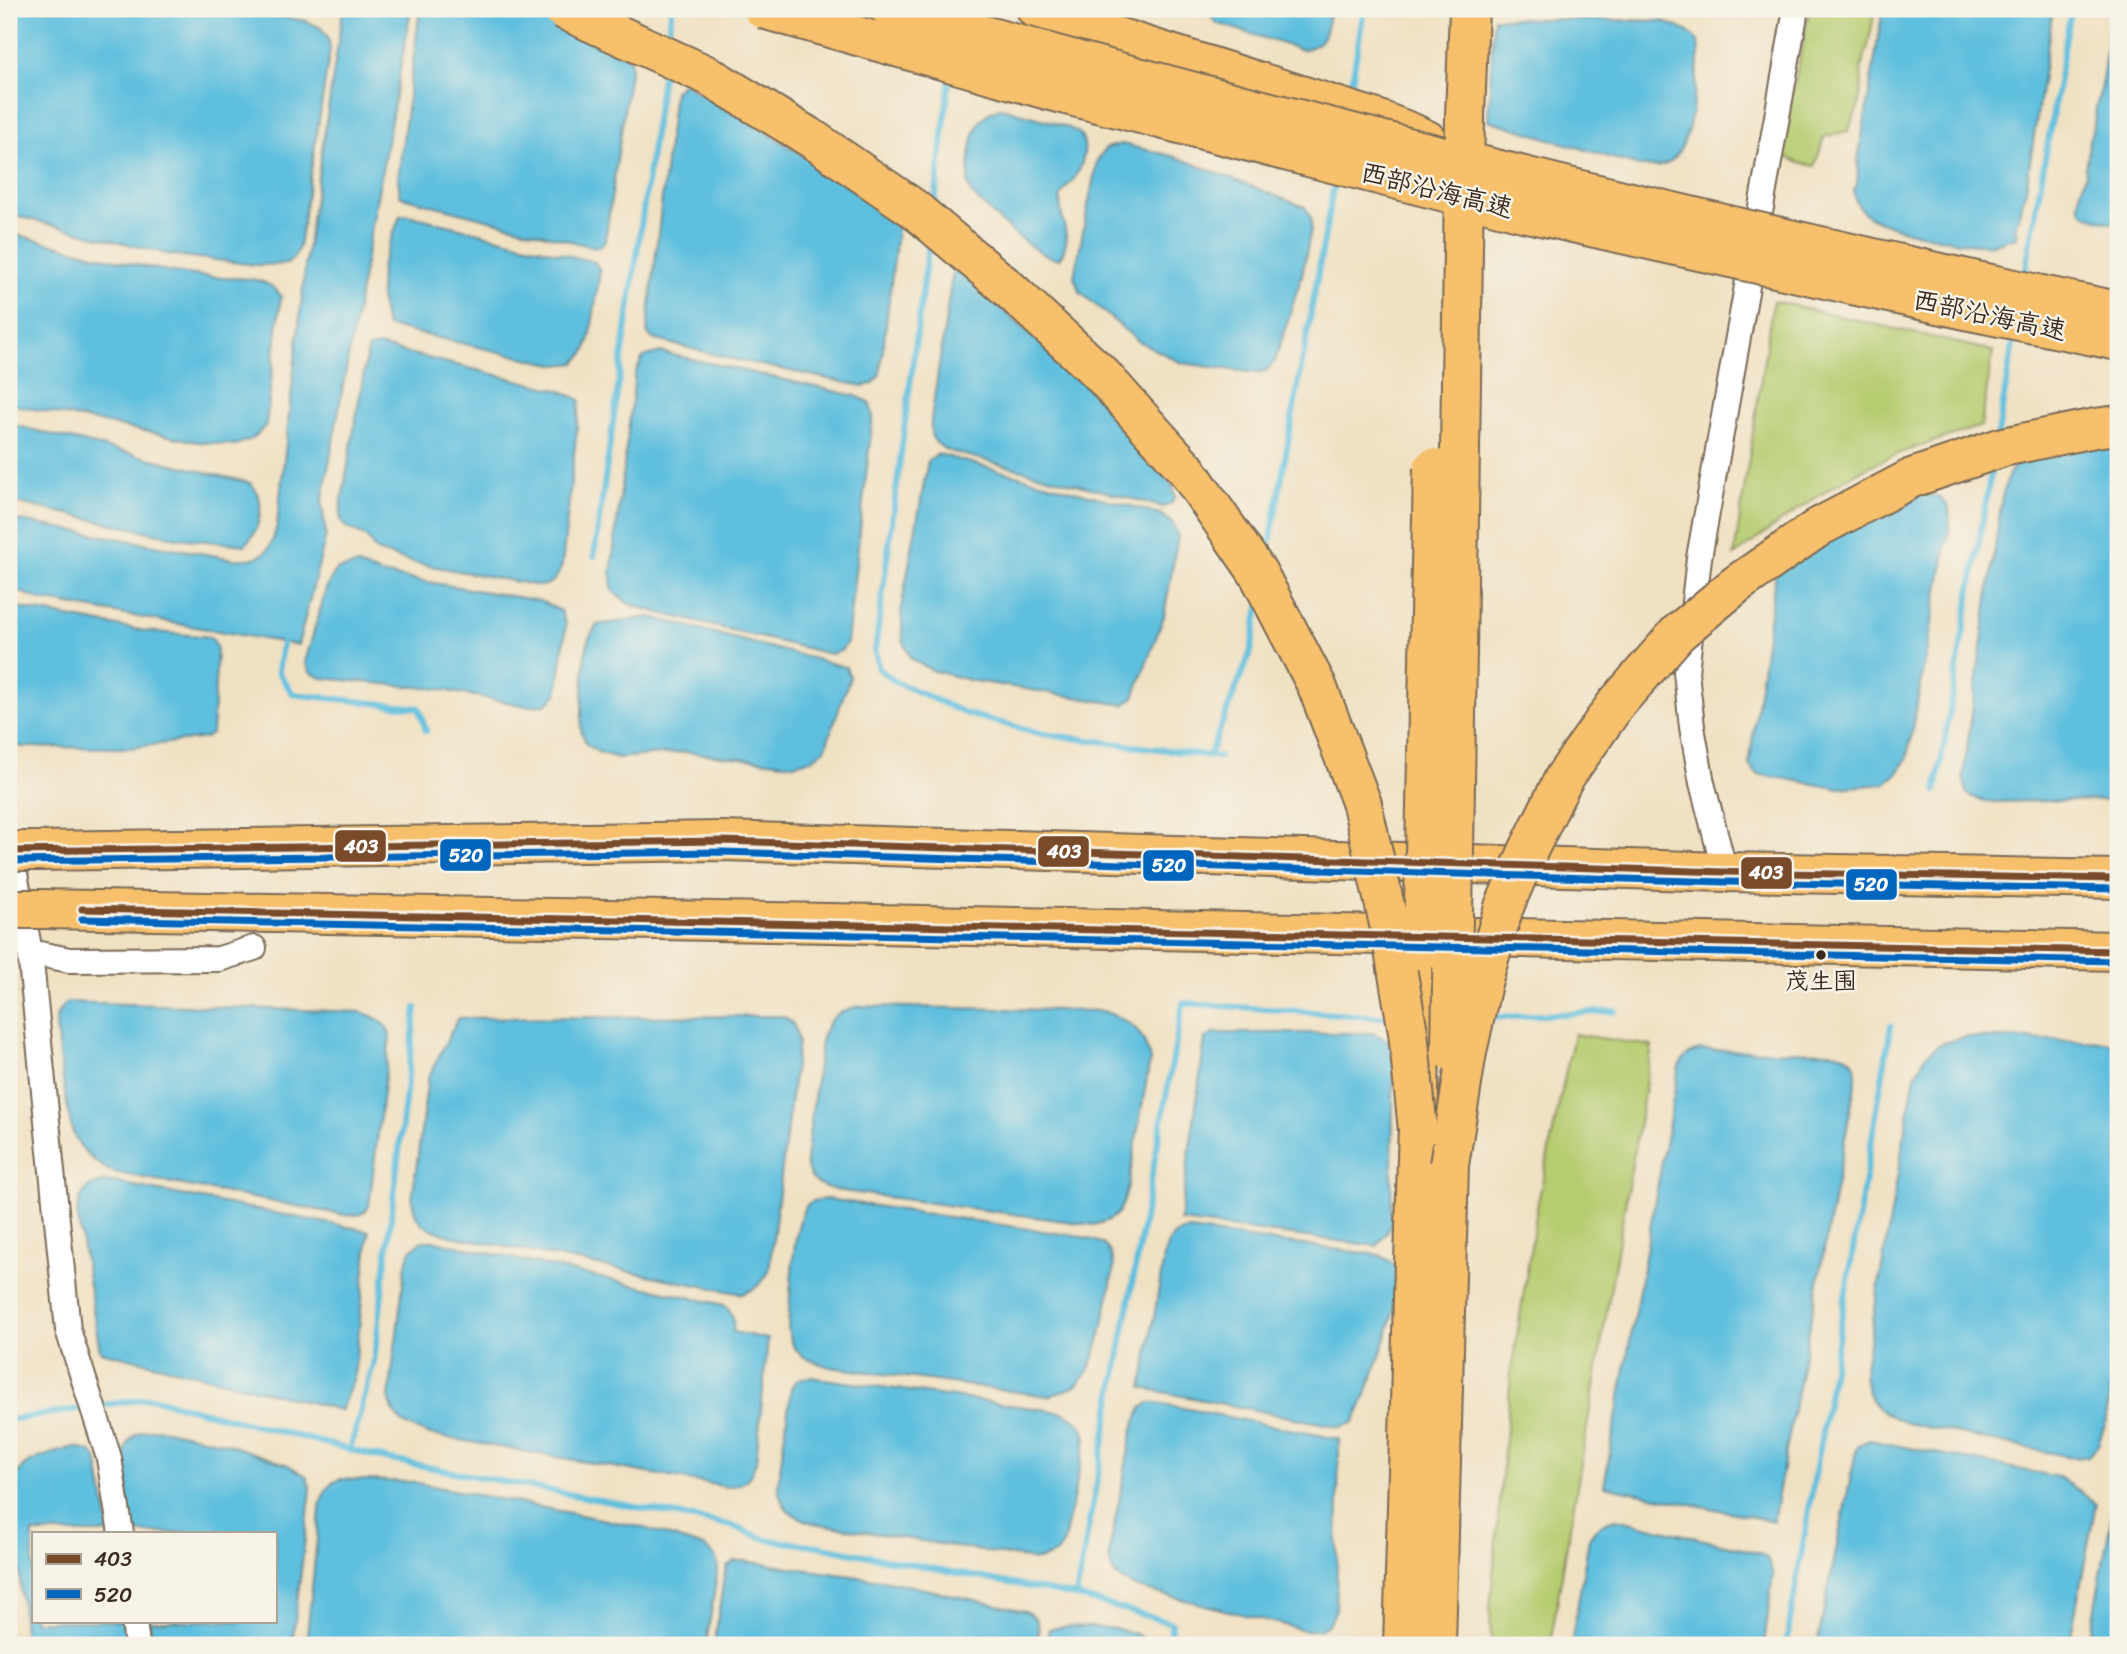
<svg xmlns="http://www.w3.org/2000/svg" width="2127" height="1654" viewBox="0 0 2127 1654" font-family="Sriracha,'LXGW WenKai TC',sans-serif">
<rect width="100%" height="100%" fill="#f7f3e8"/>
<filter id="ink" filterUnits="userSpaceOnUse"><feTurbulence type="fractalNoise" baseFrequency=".0143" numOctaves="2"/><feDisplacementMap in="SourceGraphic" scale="14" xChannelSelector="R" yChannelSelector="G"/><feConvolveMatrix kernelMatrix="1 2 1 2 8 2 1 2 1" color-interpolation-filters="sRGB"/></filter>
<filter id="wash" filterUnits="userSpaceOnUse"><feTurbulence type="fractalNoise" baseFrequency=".00686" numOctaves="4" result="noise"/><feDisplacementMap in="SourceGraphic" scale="28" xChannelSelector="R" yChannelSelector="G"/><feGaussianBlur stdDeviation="1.57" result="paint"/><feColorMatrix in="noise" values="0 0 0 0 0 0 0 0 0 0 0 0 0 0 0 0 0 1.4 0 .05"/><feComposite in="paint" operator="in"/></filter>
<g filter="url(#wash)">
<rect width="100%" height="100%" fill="#f0e1c3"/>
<g fill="#b6cc70" stroke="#787b47" stroke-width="2">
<path d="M1810 9H1875L1868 46 1861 68 1862 86 1858 108 1848 131 1824 137 1815 166 1799 163 1782 155 1792 95Z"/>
<path d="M1773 301 1993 351 1981 426C1942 439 1901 450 1864 469 1818 493 1776 525 1734 556Z"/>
<path d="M1574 1034 1652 1046 1550 1645H1491L1490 1610 1511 1373 1538 1202Z"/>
</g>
<g fill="#5fbfde" stroke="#4d747e" stroke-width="2">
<path d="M9 9H235L306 21 321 28 328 37 330 49 299 247 294 258 287 264 256 265 167 254 9 214Z"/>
<path d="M343 9H411L322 503 326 536 298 645 42 600 9 588V519L233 559C263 561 271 553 277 525L307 251Z"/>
<path d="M420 9H515L616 49 628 56 631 65 605 241 601 246 593 247 406 198 400 195 398 178Z"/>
<path d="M1206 9H1330C1325 32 1327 44 1302 50L1216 23Z"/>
<path d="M1883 9H2053L2026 189 2015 229 2017 236 2014 238C2007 239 2000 243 1993 244 1969 247 1878 228 1862 211 1857 205 1855 199 1853 192L1857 184 1859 154Z"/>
<path d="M2111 9H2118V225L2085 215 2079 206 2080 195 2086 173 2085 167 2088 157 2089 140 2094 125 2096 108 2102 84Z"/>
<path d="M1494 18 1663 21 1687 31 1698 41 1699 54C1695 82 1694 154 1664 165 1658 168 1648 166 1642 167L1488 120Z"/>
<path d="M683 83C757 126 832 170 898 225L880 374 873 384 862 386 728 358 653 339 647 333 674 91Z"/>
<path d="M1001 108C1018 113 1067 124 1079 133 1084 138 1085 147 1084 153 1083 159 1080 169 1077 174 1073 182 1064 187 1061 196 1056 217 1076 235 1059 259 1034 257 989 211 971 193L968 184C971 156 967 116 1001 108Z"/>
<path d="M1122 144 1176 157 1305 207 1311 218V229L1302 275 1275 361 1267 370 1256 373 1182 363 1138 341 1080 292 1074 277 1097 161 1106 148Z"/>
<path d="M408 215 595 262 600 271 591 333 586 351 575 363 556 365 386 326 380 297 381 267 400 216Z"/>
<path d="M9 233C80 250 150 273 223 278 245 279 268 276 281 296L266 425 254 438 236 445 198 442 9 404Z"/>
<path d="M955 271 961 273 1066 366 1123 424 1173 487 1175 497 1171 504 1163 507 946 450C931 440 930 438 931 420L952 276Z"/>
<path d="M379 346 562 391 580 400 562 565C557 578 554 584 540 586L415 563 376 551C372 546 370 540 365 537 348 525 338 532 341 505L368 348Z"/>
<path d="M660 352 856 396 869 402 873 415 847 642 841 651 830 654 656 612 629 604 612 590 611 573 635 374 643 357Z"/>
<path d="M9 424 250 483C268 499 260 530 245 545L177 538 9 501Z"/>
<path d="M2118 434V800L1984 802 1967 794 1963 777 2002 497 2009 474 2021 458Z"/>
<path d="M938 454 1160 514 1172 523 1178 536 1164 616 1134 697 1124 705 969 680 931 670 911 659 903 640 901 609 928 461Z"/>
<path d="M1898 491 1940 497 1949 508 1950 525 1907 757 1898 773 1884 784 1837 788 1757 774 1749 765 1777 563Z"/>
<path d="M358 565 381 574 540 601 561 611 566 626 557 695 544 705 527 706 438 689 321 678 310 672 305 662 327 586 336 570Z"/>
<path d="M14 607 145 631 210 637 215 643 217 651 212 733 205 738 129 748 25 747 12 745 9 740V608Z"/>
<path d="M651 617 846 667 850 677 825 749 812 759 794 764 686 752 618 758 598 752 586 744 581 730 585 655 589 638 597 625Z"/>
<path d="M67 1002 361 1012C375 1017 385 1020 390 1035L369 1206C363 1216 356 1216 345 1215L113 1172C95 1164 83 1153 74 1135 69 1123 53 1026 57 1015 59 1010 64 1005 67 1002Z"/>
<path d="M860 1006 1103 1011C1132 1022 1143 1029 1150 1060L1128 1187 1123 1203 1118 1213 1109 1220 1094 1225 835 1190C816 1184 808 1181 806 1161L821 1041C829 1017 835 1012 860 1006Z"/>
<path d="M782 1016C795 1022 796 1029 798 1042L769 1271C762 1284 756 1289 742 1294L451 1236C427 1228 416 1227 412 1200L428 1078 458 1018Z"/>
<path d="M1214 1033H1373C1384 1038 1391 1041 1394 1054L1391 1225 1377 1246 1180 1221 1205 1039Z"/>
<path d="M1968 1037 2105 1042 2118 1046V1349L2105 1424 2098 1445 2088 1456 2075 1458 1907 1423C1878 1412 1867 1405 1864 1373L1914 1079C1926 1049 1936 1042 1968 1037Z"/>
<path d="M1701 1050 1833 1052C1852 1056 1857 1059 1856 1080L1773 1521 1604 1486 1679 1066C1685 1056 1690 1052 1701 1050Z"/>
<path d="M107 1181 369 1231 354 1377 341 1410 100 1351 77 1213C81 1192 85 1185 107 1181Z"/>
<path d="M828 1199 1076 1236C1098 1240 1111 1242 1114 1267 1108 1296 1100 1363 1079 1383 1071 1390 1058 1393 1048 1396L830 1367C805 1359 794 1357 788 1330 790 1304 792 1221 807 1205 813 1199 820 1200 828 1199Z"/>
<path d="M1189 1230 1379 1255C1387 1259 1395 1263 1399 1272 1405 1291 1365 1405 1353 1423L1340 1427 1142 1388 1165 1252C1170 1238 1174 1232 1189 1230Z"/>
<path d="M422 1241H435L724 1305C734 1313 734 1320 733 1332L768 1339 756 1461C751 1478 745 1485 728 1487L431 1435C407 1426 394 1424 389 1397L405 1268C408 1255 411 1248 422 1241Z"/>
<path d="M810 1377 1061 1412C1076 1418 1083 1423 1086 1439L1063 1545C1056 1555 1049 1558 1036 1560L813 1523C791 1515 781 1511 778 1485L791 1388C796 1378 801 1378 810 1377Z"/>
<path d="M1149 1403H1158L1339 1439 1336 1609C1329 1627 1324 1632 1305 1630L1141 1589C1117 1579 1107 1575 1110 1547L1133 1428 1142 1408Z"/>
<path d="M161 1429 222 1442 288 1465 306 1476 311 1489 292 1645H154L149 1621H275V1533H134C130 1509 110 1446 139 1433 145 1430 154 1430 161 1429Z"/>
<path d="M1869 1440 2058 1477 2096 1503 2069 1645H1817L1856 1451 1859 1445Z"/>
<path d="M75 1447 92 1452 97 1458 110 1533H33V1621H124L128 1645H25L13 1491C14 1483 16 1475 21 1469 29 1459 63 1450 75 1447Z"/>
<path d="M340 1479 412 1482 641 1527 704 1547C713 1553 717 1557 718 1568L706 1645H306L321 1501C326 1489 329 1484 340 1479Z"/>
<path d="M2118 1484V1645H2088L2117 1487Z"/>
<path d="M1616 1519 1759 1553 1767 1558 1773 1574 1764 1645H1571L1589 1538C1597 1526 1603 1522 1616 1519Z"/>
<path d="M734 1561H743L888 1581 1025 1611C1042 1618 1039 1629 1037 1645H714L724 1577 727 1567Z"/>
<path d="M1070 1626C1091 1628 1138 1625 1149 1645H1046L1049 1629Z"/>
</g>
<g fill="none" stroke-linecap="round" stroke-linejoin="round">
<g stroke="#5fbfde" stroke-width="6">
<path d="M667 41 672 9"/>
<path d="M1349 99 1364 9"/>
<path d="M934 209 950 77"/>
<path d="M929 240 875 651 879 669 896 682 967 714 1043 734 1219 757"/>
<path d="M2024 279 2071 9"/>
<path d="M1998 434 2015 331"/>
<path d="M594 556 663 70"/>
<path d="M1267 560 1335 178"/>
<path d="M283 637 278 672 293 694 419 708 426 731"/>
<path d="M1209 756 1251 651 1259 606"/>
<path d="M1936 791 1992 466"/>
<path d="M1488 1018 1615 1011"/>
<path d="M97 1406 151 1398 386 1459 729 1525 768 1540 818 1546 1076 1596 1172 1623 1168 1645"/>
<path d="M9 1420 86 1408"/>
<path d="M350 1450 374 1361 416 1008"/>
<path d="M1076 1596 1183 1003 1393 1018"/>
<path d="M1786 1645 1891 1026"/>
</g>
</g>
</g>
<g filter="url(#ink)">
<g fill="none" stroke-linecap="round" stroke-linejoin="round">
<defs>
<g id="minor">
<path d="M9 843 30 952"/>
<path d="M1725 872 1702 783 1692 727 1686 672 1699 558 1796 9"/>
<path d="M121 1533 109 1458 68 1330 30 952 69 960 219 959 254 948"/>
<path d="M134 1621 137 1645"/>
</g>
<g id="trunk">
<path d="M37 851 722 841 1725 872 2118 879"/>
<path d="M42 909 831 923 2118 951"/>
</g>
<g id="motorway">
<path d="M1036 9 1054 17 1374 118 1410 132 1427 140"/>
<path d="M1465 116 1469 9"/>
<path d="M1403 1645 1423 951"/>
<path d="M1436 1645 1449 1165"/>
</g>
</defs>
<use href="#minor" stroke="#7a6a58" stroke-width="28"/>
<use href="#trunk" stroke="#7a6a58" stroke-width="42"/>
<use href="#motorway" stroke="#7a6a58" stroke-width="42"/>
<use href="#minor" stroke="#fff" stroke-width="24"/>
<use href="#trunk" stroke="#f7c06c" stroke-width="38"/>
<use href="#motorway" stroke="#f7c06c" stroke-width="38"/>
<defs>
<g id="trunk-bridge">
<path d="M9 851H37"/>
<path d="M9 909H42"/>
</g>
<g id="motorway-bridge">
<path d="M562 9 709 76 814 140 913 208 1009 289 1102 375 1186 469 1258 573 1317 686 1362 804 1391 933 1408 1032 1418 1130"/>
<path d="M763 9 1051 91 1523 212 1970 311 2118 341"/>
<path d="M890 9C1296 123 1705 225 2118 311"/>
<path d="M1423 951 1433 468"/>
<path d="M1451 1051 1465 116"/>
<path d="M1449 1165 1467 1052 1482 983 1504 907 1528 851 1564 778 1616 704 1678 633 1737 584 1819 527 1912 478 2003 447 2095 428 2118 425"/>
</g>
</defs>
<use href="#trunk-bridge" stroke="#7a6a58" stroke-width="42" stroke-linecap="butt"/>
<use href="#motorway-bridge" stroke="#7a6a58" stroke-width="42" stroke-linecap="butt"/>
<use href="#trunk-bridge" stroke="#f7c06c" stroke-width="38"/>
<use href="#motorway-bridge" stroke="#f7c06c" stroke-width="38"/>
<defs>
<g id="bus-1">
<path d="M9 851 722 841 1725 872 2118 879"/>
<path d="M82 909 2118 951"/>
</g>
<g id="bus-2">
<path d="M9 861 722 852 1725 882 2118 889"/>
<path d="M82 919 2118 961"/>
</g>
</defs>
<use href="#bus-1" stroke="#f7f3e8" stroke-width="12"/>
<use href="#bus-2" stroke="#f7f3e8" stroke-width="12"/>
<use href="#bus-1" stroke="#7a4b2a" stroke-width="7"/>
<use href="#bus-2" stroke="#0065bd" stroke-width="7"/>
</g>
</g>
<circle fill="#3b2a1e" stroke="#f7f3e8" stroke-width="2.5" cx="1821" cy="955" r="6"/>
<g text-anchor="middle" stroke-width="5" stroke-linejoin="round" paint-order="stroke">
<g font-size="24" fill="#3b2a1e" stroke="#f7f3e8">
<text x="1821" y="989">茂生围</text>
</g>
<g font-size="26" fill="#3b2a1e" stroke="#f7f3e8">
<text transform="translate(1437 190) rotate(14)" y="9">西部沿海高速</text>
<text transform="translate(1990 315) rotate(12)" y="9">西部沿海高速</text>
</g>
</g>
<g stroke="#f7f3e8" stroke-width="2.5">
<rect x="334" y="829" width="53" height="34" rx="7" fill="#7a4b2a"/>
<rect x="1037" y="835" width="53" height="33" rx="7" fill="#7a4b2a"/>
<rect x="439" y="838" width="53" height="34" rx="7" fill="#0065bd"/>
<rect x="1142" y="849" width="53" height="33" rx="7" fill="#0065bd"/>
<rect x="1740" y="856" width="53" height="34" rx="7" fill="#7a4b2a"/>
<rect x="1845" y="868" width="53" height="33" rx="7" fill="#0065bd"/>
</g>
<g font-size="19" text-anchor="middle" font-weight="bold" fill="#fff">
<text x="361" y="853">403</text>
<text x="1064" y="858">403</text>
<text x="466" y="862">520</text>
<text x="1169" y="872">520</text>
<text x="1766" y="879">403</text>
<text x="1871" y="891">520</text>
</g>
<rect width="2127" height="1654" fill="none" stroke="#f7f3e8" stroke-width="35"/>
<rect x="32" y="1532" width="245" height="91" fill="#f7f3e8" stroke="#aca397" stroke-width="2"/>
<rect x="46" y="1554" width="35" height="10" fill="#7a4b2a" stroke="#aca397" stroke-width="2"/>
<text x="94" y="1566" font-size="21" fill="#3b2a1e">403</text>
<rect x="46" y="1589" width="35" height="10" fill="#0065bd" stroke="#aca397" stroke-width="2"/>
<text x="94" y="1602" font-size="21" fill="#3b2a1e">520</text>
</svg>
